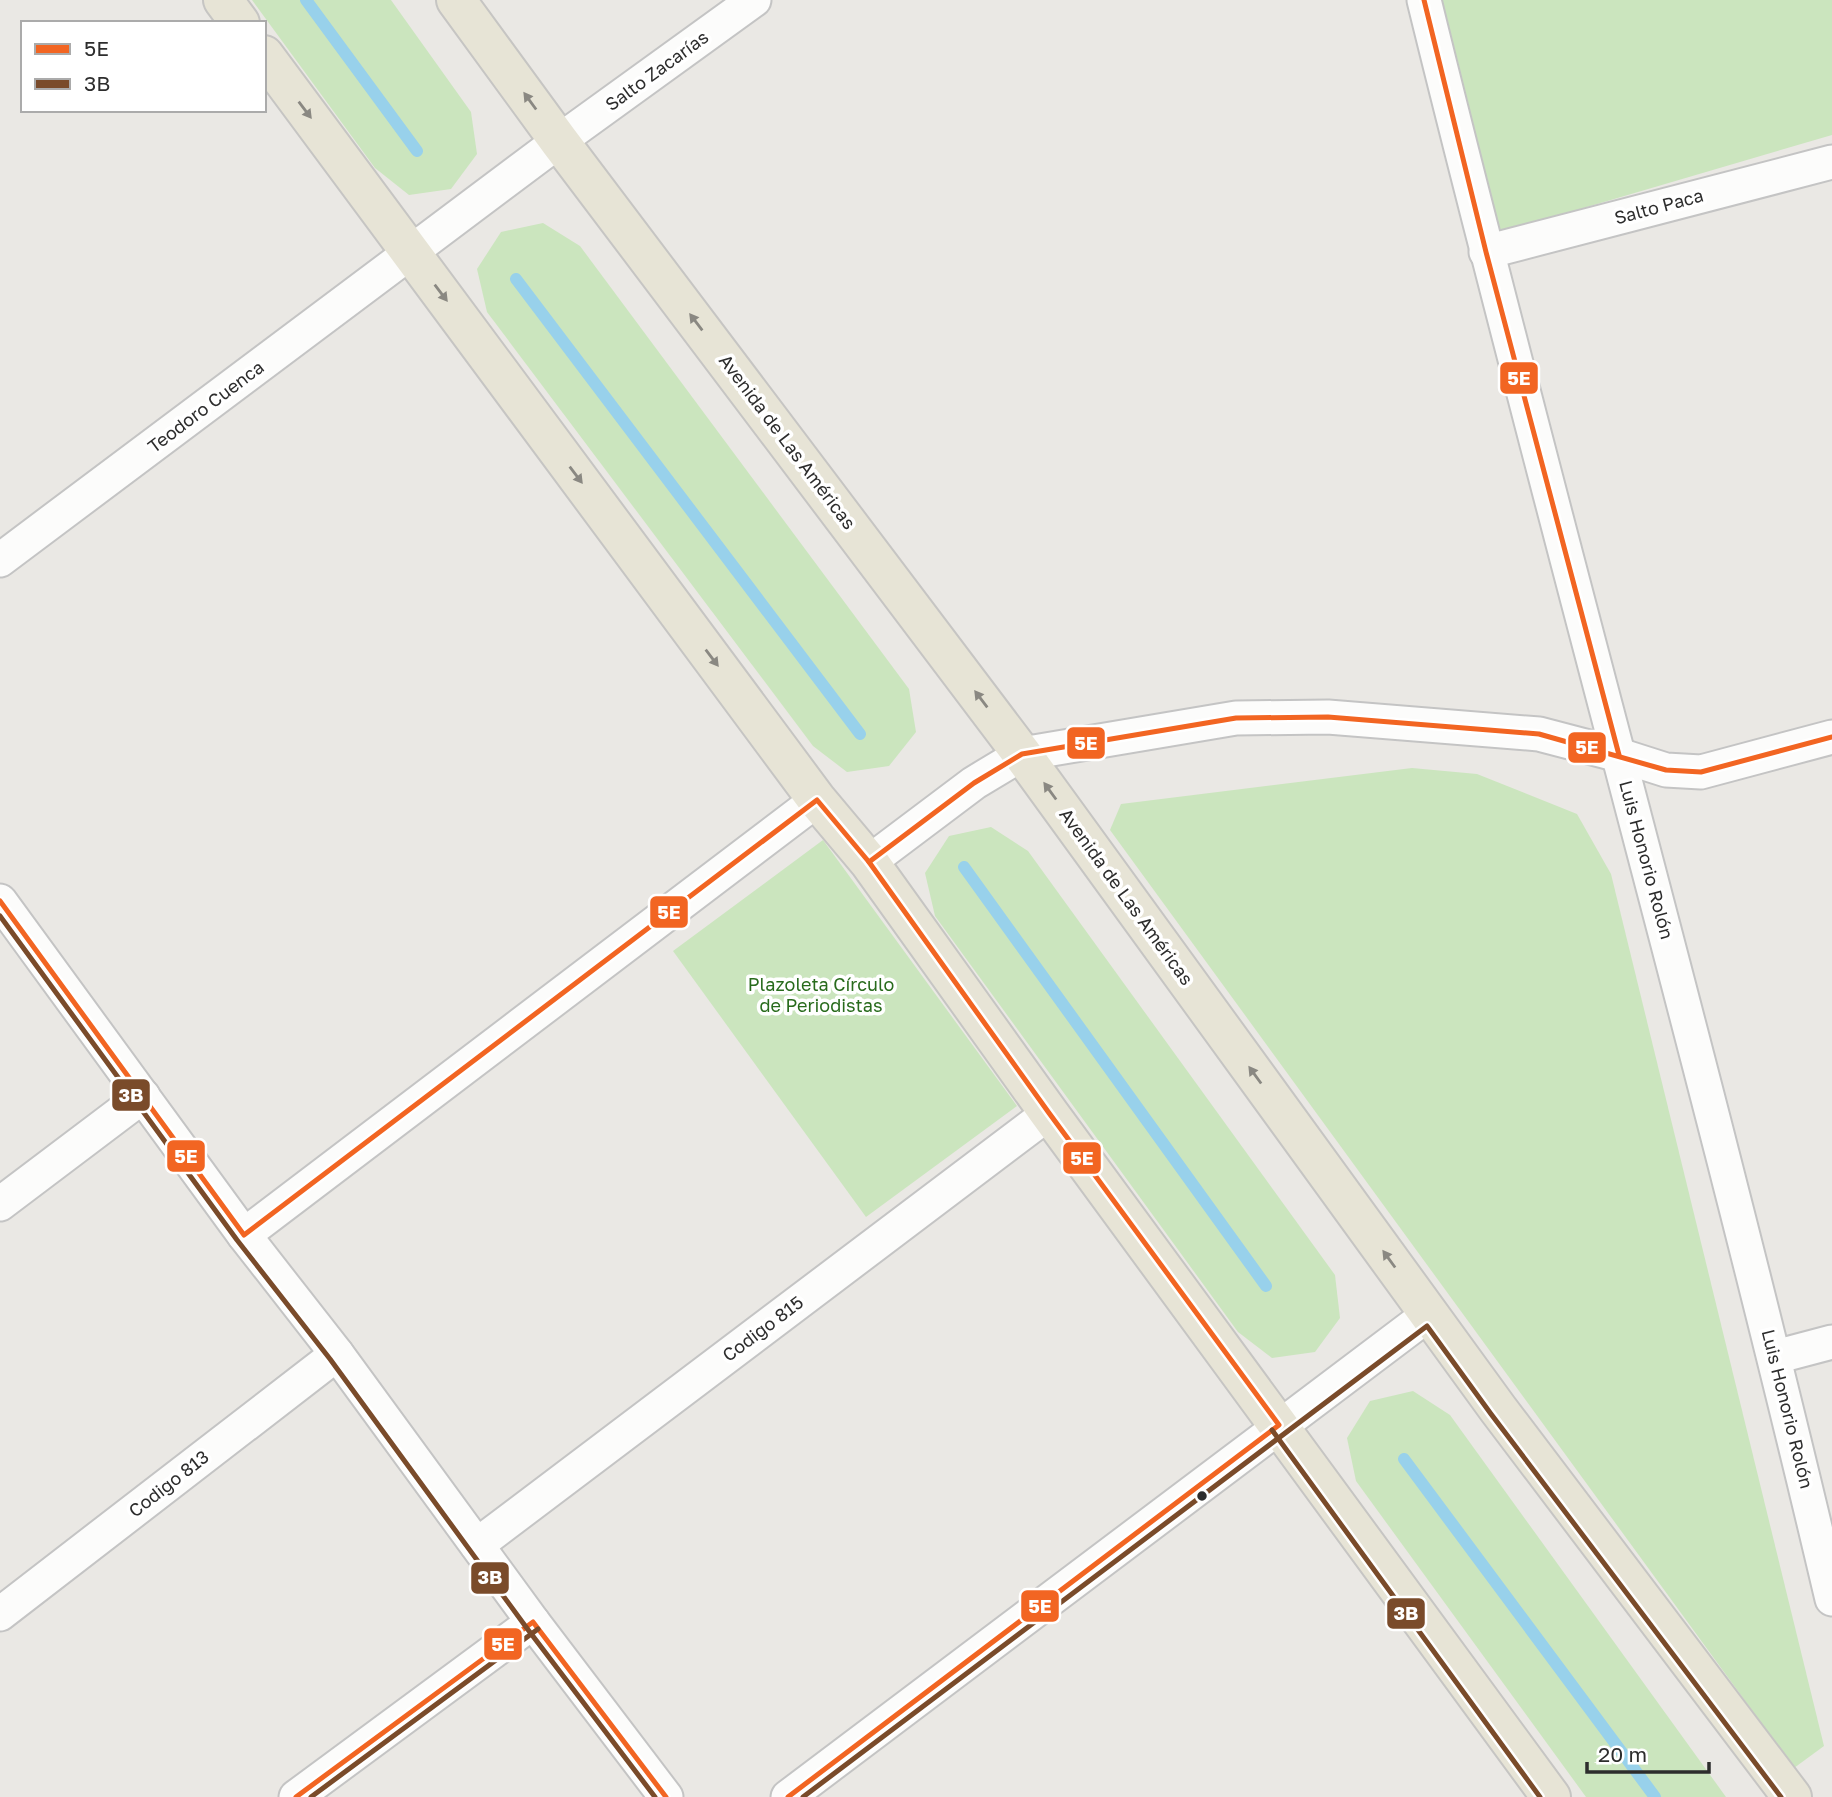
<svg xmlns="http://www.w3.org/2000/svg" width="1832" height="1797" viewBox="0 0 1832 1797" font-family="'Golos Text',sans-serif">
<rect width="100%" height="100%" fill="#eae8e4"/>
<g fill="#cbe5be">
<path d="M252 0H391L471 112 477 154 451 189 409 195 375 168Z"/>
<path d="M1420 0H1832V135L1488 236Z"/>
<path d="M543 223 580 246 909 689 916 732 889 766 847 772 813 746 487 312 477 269 501 232Z"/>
<path d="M1412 768 1477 774 1577 814 1611 874 1824 1746 1794 1768 1110 830 1121 804Z"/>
<path d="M991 827 1028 851 1335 1275 1340 1318 1315 1352 1272 1358 1238 1332 935 916 925 873 949 836Z"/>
<path d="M823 840 1017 1106 866 1217 673 951Z"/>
<path d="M1413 1391 1450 1415 1726 1797H1586L1356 1481 1347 1438 1370 1401Z"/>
</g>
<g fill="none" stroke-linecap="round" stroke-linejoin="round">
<g stroke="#98d1eb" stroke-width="12">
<path d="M306 0 417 151"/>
<path d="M516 279 860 734"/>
<path d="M964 867 1266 1286"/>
<path d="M1404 1459 1655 1797"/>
</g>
<defs>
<g id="minor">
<path d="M1424 0C1555 534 1706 1063 1832 1599"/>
<path d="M1486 252 1832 162"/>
<path d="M0 560 559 141 754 0"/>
<path d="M869 862 974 783 1022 754 1236 718 1328 717 1539 734 1619 755 1666 770 1701 772 1832 737"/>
<path d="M0 901 244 1235 337 1354 533 1622 666 1797"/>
<path d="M0 1204 143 1096"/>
<path d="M244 1235 817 800"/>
<path d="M1775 1357 1832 1342"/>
<path d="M477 1545 1049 1113"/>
<path d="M0 1614 337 1354"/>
<path d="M296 1797 533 1622"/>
<path d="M788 1797 1429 1314"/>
</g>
<g id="primary">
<path d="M223 0 240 23"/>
<path d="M456 0 559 141 1022 754 1498 1409 1792 1797"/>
<path d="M264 55 817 800 869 862 1049 1113 1551 1797"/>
</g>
</defs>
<use href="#minor" stroke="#c4c4c4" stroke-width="37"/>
<use href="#primary" stroke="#c6c5c3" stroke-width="42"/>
<use href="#minor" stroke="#fcfcfb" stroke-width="33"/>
<use href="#primary" stroke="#e7e4d6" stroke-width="38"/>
<defs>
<g id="bus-1">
<path d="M1424 0 1486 252 1619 755"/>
<path d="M869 862 974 783 1022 754 1236 718 1328 717 1539 734 1666 770 1701 772 1832 737"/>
<path d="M0 901 244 1235 817 800 869 862 1049 1113 1279 1425 788 1797"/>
<path d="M296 1797 533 1622 666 1797"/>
</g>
<g id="bus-2">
<path d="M0 916 237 1240 330 1359 526 1627 655 1797"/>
<path d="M1272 1430 1540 1797"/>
<path d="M311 1797 538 1629"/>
<path d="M803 1797 1427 1326 1491 1414 1781 1797"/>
</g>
</defs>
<use href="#bus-1" stroke="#fff" stroke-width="10"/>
<use href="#bus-2" stroke="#fff" stroke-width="10"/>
<use href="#bus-1" stroke="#f26522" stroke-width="5"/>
<use href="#bus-2" stroke="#7a4b2a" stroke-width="5"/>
</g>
<defs><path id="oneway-solid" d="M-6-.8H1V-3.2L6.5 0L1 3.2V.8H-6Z" transform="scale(1.75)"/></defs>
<g fill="#8a8882">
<use href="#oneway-solid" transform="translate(530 101) rotate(-126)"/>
<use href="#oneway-solid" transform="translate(305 110) rotate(53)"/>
<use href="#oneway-solid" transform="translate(441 293) rotate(53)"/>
<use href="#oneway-solid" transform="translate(696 322) rotate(-127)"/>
<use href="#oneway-solid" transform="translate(576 475) rotate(53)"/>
<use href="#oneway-solid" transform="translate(712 658) rotate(53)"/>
<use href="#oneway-solid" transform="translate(981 699) rotate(-127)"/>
<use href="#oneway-solid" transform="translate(1050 791) rotate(-126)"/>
<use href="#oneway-solid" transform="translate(1255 1075) rotate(-126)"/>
<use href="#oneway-solid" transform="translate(1389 1259) rotate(-126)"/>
</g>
<circle fill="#2d2d2d" stroke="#fff" stroke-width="2.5" cx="1202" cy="1496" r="6"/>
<g text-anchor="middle" stroke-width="7" stroke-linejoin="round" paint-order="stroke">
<g font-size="18" fill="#2d2d2d" stroke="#fff">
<text transform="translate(657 71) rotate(-36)" y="6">Salto Zacarías</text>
<text transform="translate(1659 207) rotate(-15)" y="6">Salto Paca</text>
<text transform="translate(206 407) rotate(-37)" y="6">Teodoro Cuenca</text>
<text transform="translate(787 442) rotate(53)" y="6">Avenida de Las Américas</text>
<text transform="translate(1646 860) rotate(75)" y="6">Luis Honorio Rolón</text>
<text transform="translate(1126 897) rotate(54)" y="6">Avenida de Las Américas</text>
<text transform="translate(763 1329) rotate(-37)" y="6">Codigo 815</text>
<text transform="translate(1787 1409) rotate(76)" y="6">Luis Honorio Rolón</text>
<text transform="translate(169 1484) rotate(-38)" y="6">Codigo 813</text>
</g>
<g font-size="18" fill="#286b1c" stroke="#fff">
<text x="821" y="991">Plazoleta Círculo<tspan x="821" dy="21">de Periodistas</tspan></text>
</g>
</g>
<g stroke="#fff" stroke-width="2.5">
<rect x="1499" y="361" width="40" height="34" rx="7" fill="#f26522"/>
<rect x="1066" y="726" width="40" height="34" rx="7" fill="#f26522"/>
<rect x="1567" y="731" width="40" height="33" rx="7" fill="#f26522"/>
<rect x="649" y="895" width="40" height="34" rx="7" fill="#f26522"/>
<rect x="111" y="1078" width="40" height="34" rx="7" fill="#7a4b2a"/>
<rect x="166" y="1139" width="40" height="34" rx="7" fill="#f26522"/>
<rect x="1062" y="1141" width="40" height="34" rx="7" fill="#f26522"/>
<rect x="470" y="1561" width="40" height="34" rx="7" fill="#7a4b2a"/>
<rect x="1020" y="1589" width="40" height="34" rx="7" fill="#f26522"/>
<rect x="1386" y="1597" width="40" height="33" rx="7" fill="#7a4b2a"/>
<rect x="483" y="1627" width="40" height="34" rx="7" fill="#f26522"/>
</g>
<g font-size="19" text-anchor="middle" font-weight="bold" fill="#fff">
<text x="1519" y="385">5E</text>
<text x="1086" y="750">5E</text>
<text x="1587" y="754">5E</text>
<text x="669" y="919">5E</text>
<text x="131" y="1102">3B</text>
<text x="186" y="1163">5E</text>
<text x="1082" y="1165">5E</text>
<text x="490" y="1584">3B</text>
<text x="1040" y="1613">5E</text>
<text x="1406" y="1620">3B</text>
<text x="503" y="1651">5E</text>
</g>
<rect x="21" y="21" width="245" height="91" fill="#ffffff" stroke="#ababab" stroke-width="2"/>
<rect x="35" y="44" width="35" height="10" fill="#f26522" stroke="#ababab" stroke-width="2"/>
<text x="84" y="56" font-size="21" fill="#2d2d2d">5E</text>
<rect x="35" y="79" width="35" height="10" fill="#7a4b2a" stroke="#ababab" stroke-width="2"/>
<text x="84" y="91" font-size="21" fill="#2d2d2d">3B</text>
<path d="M1587 1762v10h122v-10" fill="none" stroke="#2d2d2d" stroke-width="3.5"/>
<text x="1598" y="1762" font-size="21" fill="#2d2d2d" stroke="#ffffff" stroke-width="5" paint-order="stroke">20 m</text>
</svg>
